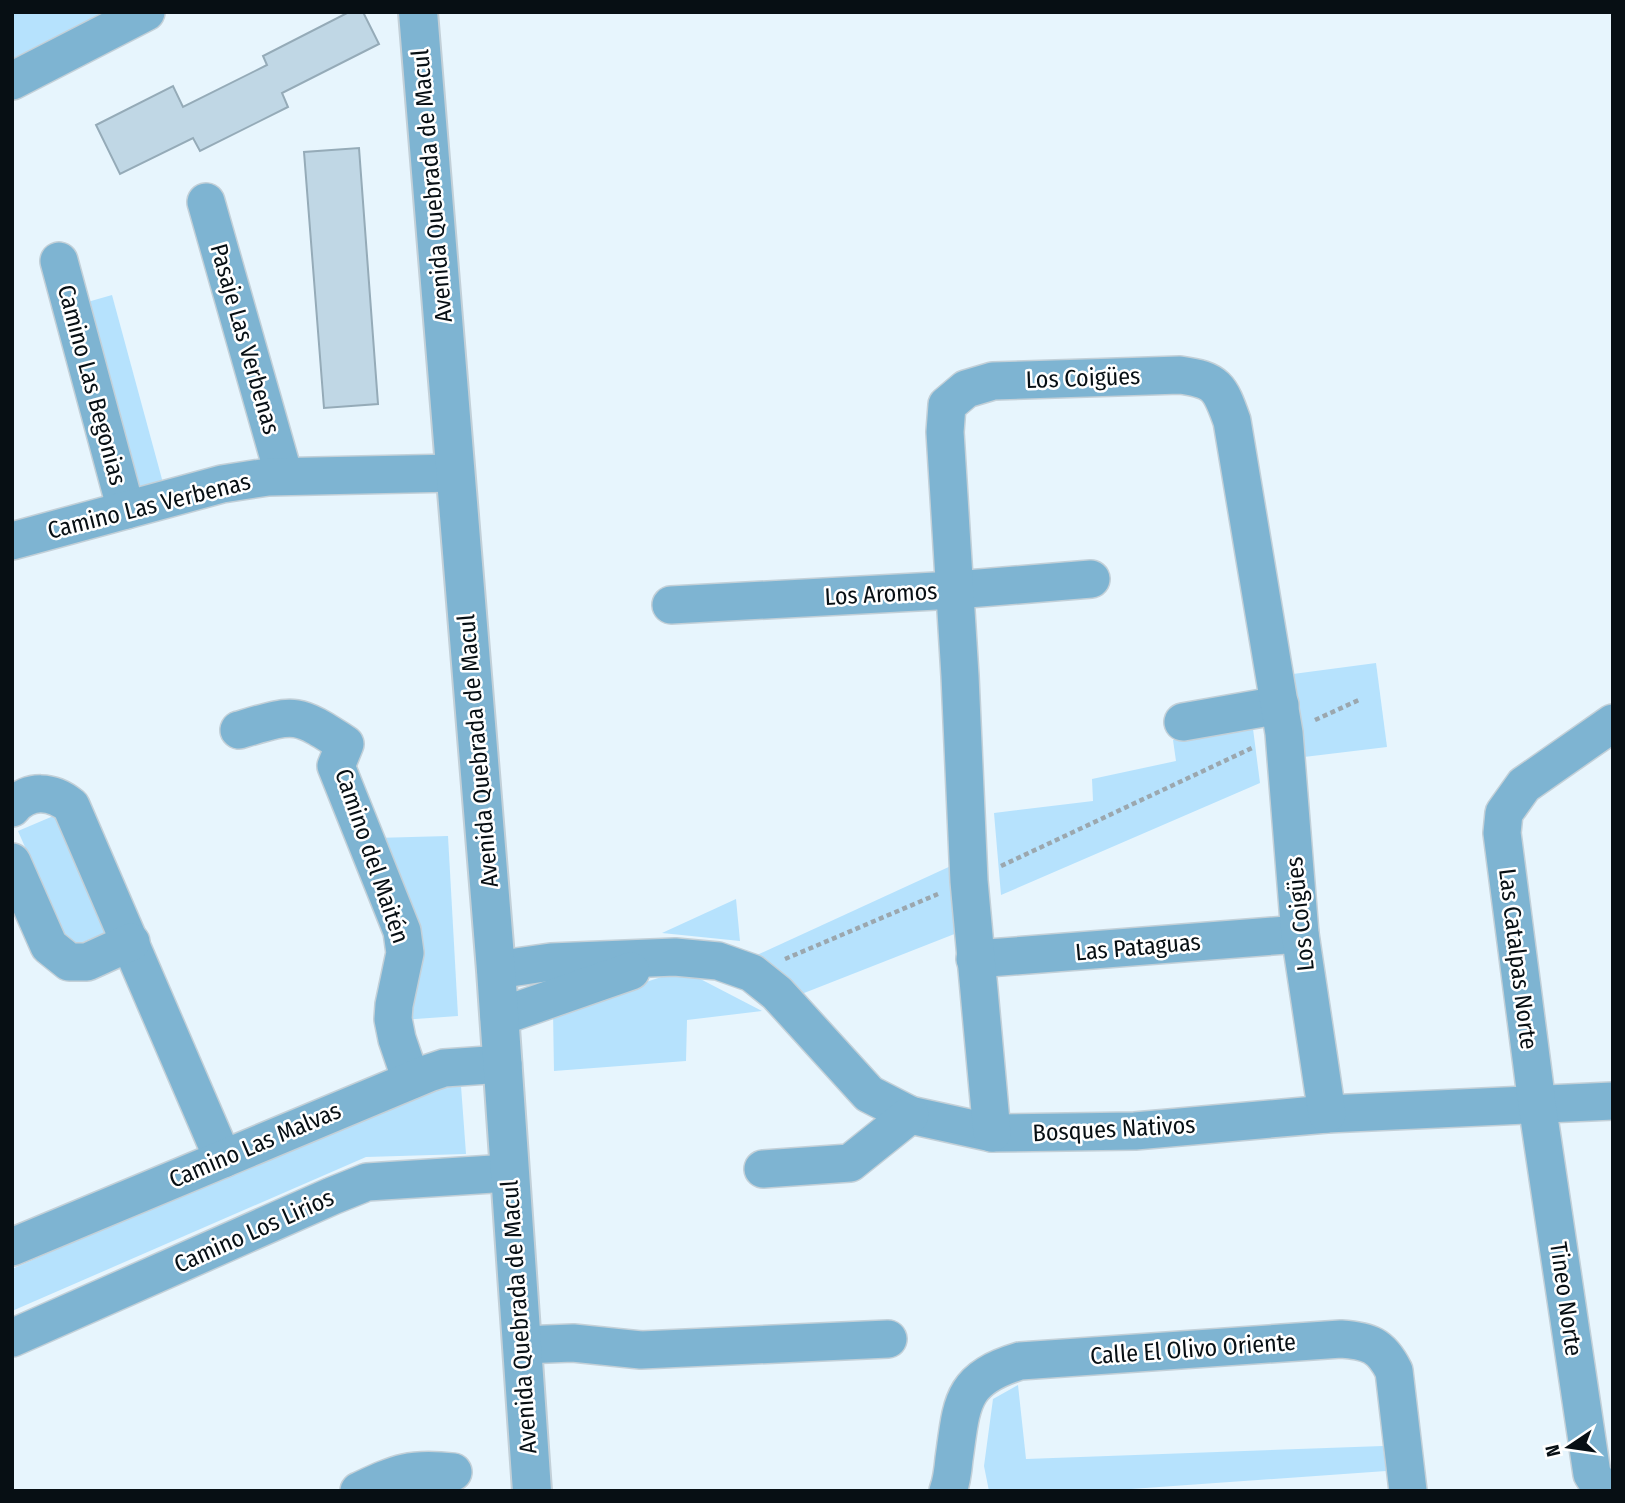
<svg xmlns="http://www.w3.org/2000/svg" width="1625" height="1503" viewBox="0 0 1625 1503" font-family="'Fira Sans Condensed',sans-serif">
<rect width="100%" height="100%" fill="#e7f5fd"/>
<g fill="#b6e2fd">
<path d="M12 12H104L12 59Z"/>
<path d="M112 295 163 483 143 488 132 479 84 303Z"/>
<path d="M1376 663 1387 747 1304 757 1293 674Z"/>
<path d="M1252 721 1260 783 1001 895 994 813 1093 801 1092 779 1176 761 1173 740Z"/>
<path d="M58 814 109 931 69 948 18 831Z"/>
<path d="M448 836 458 1016 401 1020 375 838Z"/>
<path d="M953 865 957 933 799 995 757 955Z"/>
<path d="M736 899 740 941 662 933Z"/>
<path d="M683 970 762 1011 687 1020 686 1061 554 1071 553 1012Z"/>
<path d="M461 1086 466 1154 366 1157 12 1311V1269L424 1088Z"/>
<path d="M1018 1385 1026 1459 1383 1446 1386 1471 1103 1491H989L984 1466 993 1399Z"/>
</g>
<g fill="#c0d7e5" stroke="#95abb8" stroke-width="2">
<path d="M349 12H363L379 44 282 93 288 107 200 151 193 138 120 174 96 125 173 86 183 107 267 65 263 56Z"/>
<path d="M359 148 378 404 324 408 304 152Z"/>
</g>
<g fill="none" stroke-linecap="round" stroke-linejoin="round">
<defs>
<g id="minor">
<path d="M12 81 146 12"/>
<path d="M206 202 284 476"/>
<path d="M59 261 126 510"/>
<path d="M12 541 222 484 268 477 455 473"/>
<path d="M671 605 955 590 1091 579"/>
<path d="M1183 722 1280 705"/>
<path d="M239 730C297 713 295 712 345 744L336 766 402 931 405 953 394 1005 393 1019 397 1039 411 1080"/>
<path d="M12 808C29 788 53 791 71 806L223 1159"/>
<path d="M12 862 49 946 69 962H87L131 942"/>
<path d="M975 959 1300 934"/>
<path d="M496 970 551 962 675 957 718 961 752 973 777 993 869 1094 910 1115 992 1133 1135 1131 1327 1114 1613 1101"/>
<path d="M499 1017 631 971"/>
<path d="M992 1133 969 881 960 676 945 432 947 405 966 389 993 381 1180 375C1217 380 1220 387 1232 421L1284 733 1300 934 1327 1114"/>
<path d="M763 1169 850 1163 910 1115"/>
<path d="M12 1247 429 1073 444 1068 503 1064"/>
<path d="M12 1338 332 1196 367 1182 509 1173"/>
<path d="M522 1345 573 1343 641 1350 888 1339"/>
<path d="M359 1491C398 1473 410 1467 453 1472"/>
<path d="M948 1491C952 1481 953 1470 954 1459 962 1403 960 1379 1020 1361L1341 1339C1369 1341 1381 1345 1394 1371L1408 1491"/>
<path d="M1603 1491 1592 1474 1537 1104 1502 833 1504 813 1524 785 1613 723"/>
</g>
<path id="tertiary" d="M418 12 496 970 532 1491"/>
</defs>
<use href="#minor" stroke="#c3d0d8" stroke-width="40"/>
<use href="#tertiary" stroke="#c3d0d8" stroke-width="42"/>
<g stroke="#9ba7ae" stroke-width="4.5" stroke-dasharray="5 3.5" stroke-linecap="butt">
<path d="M1315 720 1361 699"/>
<path d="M1001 866 1252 748"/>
<path d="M785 959 938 894"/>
</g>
<use href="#minor" stroke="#7eb4d2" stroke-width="37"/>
<use href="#tertiary" stroke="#7eb4d2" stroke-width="38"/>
</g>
<g text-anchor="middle" stroke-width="5" stroke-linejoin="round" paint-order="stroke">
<g font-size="24" fill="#070f14" stroke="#fff">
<text transform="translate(432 186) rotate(-95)" y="8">Avenida Quebrada de Macul</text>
<text transform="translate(245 339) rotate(74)" y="8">Pasaje Las Verbenas</text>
<text transform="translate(1083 378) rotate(-2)" y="8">Los Coigües</text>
<text transform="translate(92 385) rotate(75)" y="8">Camino Las Begonias</text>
<text transform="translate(149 506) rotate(-14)" y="8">Camino Las Verbenas</text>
<text transform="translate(881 594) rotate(-3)" y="8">Los Aromos</text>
<text transform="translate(478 751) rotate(-95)" y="8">Avenida Quebrada de Macul</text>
<text transform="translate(372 856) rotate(71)" y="8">Camino del Maitén</text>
<text transform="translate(1300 914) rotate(-96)" y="8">Los Coigües</text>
<text transform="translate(1138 947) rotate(-5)" y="8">Las Pataguas</text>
<text transform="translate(1518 959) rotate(83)" y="8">Las Catalpas Norte</text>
<text transform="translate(1114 1129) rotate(-3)" y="8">Bosques Nativos</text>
<text transform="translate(255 1145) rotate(-23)" y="8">Camino Las Malvas</text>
<text transform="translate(254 1231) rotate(-24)" y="8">Camino Los Lirios</text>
<text transform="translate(1566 1299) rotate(82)" y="8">Tineo Norte</text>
<text transform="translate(519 1317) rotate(-94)" y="8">Avenida Quebrada de Macul</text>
<text transform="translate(1193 1349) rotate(-4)" y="8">Calle El Olivo Oriente</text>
</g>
</g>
<rect width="1625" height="1503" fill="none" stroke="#070f14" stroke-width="28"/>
<g transform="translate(1569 1447) rotate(257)" stroke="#ffffff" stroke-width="5" paint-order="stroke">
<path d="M0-5L12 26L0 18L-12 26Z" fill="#070f14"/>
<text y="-10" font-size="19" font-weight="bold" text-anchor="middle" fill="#070f14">N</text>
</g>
</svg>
